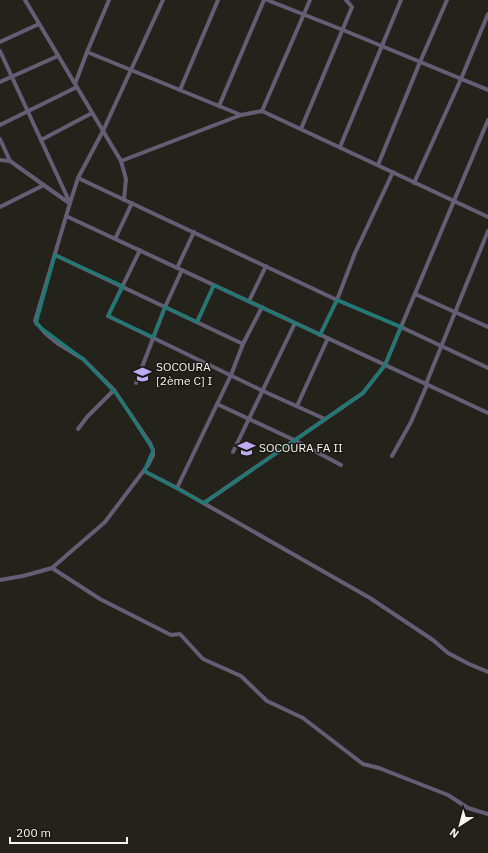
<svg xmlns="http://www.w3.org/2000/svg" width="488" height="853" viewBox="0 0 488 853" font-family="'IBM Plex Sans',sans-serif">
<rect width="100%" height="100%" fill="#23231c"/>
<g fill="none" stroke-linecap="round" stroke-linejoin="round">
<g stroke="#635e74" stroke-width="4">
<path d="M25 0 121 161 126 179 124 200"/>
<path d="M267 0 343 30 488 90"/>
<path d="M0 42 39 24"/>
<path d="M0 51 70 203"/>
<path d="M87 52 241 115"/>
<path d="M0 82 58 56"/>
<path d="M75 84 87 52 109 0"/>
<path d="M180 90 218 0"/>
<path d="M219 106 264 0"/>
<path d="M262 111 310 0"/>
<path d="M0 125 77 87"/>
<path d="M301 129 352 7 346 0"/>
<path d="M0 139 10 161"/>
<path d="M41 140 92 113"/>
<path d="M340 147 401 0"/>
<path d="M0 160 10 161 69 203"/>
<path d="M121 161 241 115 262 111 488 217"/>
<path d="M378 165 420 62 447 0"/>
<path d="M78 178 337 300 401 327 488 368"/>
<path d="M414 183 461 79 488 14"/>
<path d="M0 207 44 185"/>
<path d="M66 216 488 413"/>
<path d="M115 239 132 203"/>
<path d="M140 250 108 316 263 391 325 419"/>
<path d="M55 255 243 344"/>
<path d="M177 268 194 232"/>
<path d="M415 294 488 327"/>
<path d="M249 301 266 266"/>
<path d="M197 322 214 285"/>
<path d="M320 335 337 300 355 253 393 172"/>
<path d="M136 383 165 307 182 270"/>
<path d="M426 384 488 231"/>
<path d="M217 404 294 440 341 465"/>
<path d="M297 406 328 338"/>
<path d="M78 429 87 417 114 390"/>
<path d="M233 452 295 323"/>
<path d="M392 456 411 422 427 385"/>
<path d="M144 471 177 488 370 598 433 640 448 653 469 664 488 672"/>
<path d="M177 488 231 375 243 344 262 307"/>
<path d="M204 503 363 393 385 365 488 120"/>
<path d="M52 568 100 599 171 635 180 634 203 659 241 676 267 701 303 718 363 764 379 768 448 795 468 808 488 814"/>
<path d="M0 580 23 576 52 568 105 522 148 465 153 455V450L150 443 114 390 83 359 57 343 45 333 35 321 70 203 78 178 103 131 163 0"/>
</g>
</g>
<path fill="none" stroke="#1a7c75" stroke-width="3" stroke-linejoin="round" d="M55 255 123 286 108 316 153 337 165 307 197 322 214 285 320 335 337 300 401 327 385 365 363 393 204 503 144 471 153 450 119 397 83 359 36 324Z"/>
<defs>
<symbol id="school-bare" viewBox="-9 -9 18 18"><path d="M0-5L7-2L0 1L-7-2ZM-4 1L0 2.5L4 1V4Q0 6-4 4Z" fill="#bea9f4" stroke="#1a1913" stroke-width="2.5" paint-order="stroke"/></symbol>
</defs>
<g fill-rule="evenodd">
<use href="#school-bare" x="130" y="362" width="25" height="25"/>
<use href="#school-bare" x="234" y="436" width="25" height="25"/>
</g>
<g text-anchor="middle" stroke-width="3" stroke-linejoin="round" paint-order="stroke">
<g font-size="12" fill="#f5f5f1" stroke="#1a1913" text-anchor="start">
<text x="156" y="371">SOCOURA<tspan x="156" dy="14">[2ème C] I</tspan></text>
<text x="259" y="452">SOCOURA FA II</text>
</g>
</g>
<g transform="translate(460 825) rotate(216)" stroke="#1a1913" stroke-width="3" paint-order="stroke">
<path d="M0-3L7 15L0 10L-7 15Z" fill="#f5f5f1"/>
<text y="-6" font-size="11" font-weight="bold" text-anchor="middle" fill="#f5f5f1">N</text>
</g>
<path d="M10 837v6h117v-6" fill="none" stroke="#f5f5f1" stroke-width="2"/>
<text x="16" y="837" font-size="12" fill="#f5f5f1" stroke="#1a1913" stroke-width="3" paint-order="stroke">200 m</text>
</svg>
